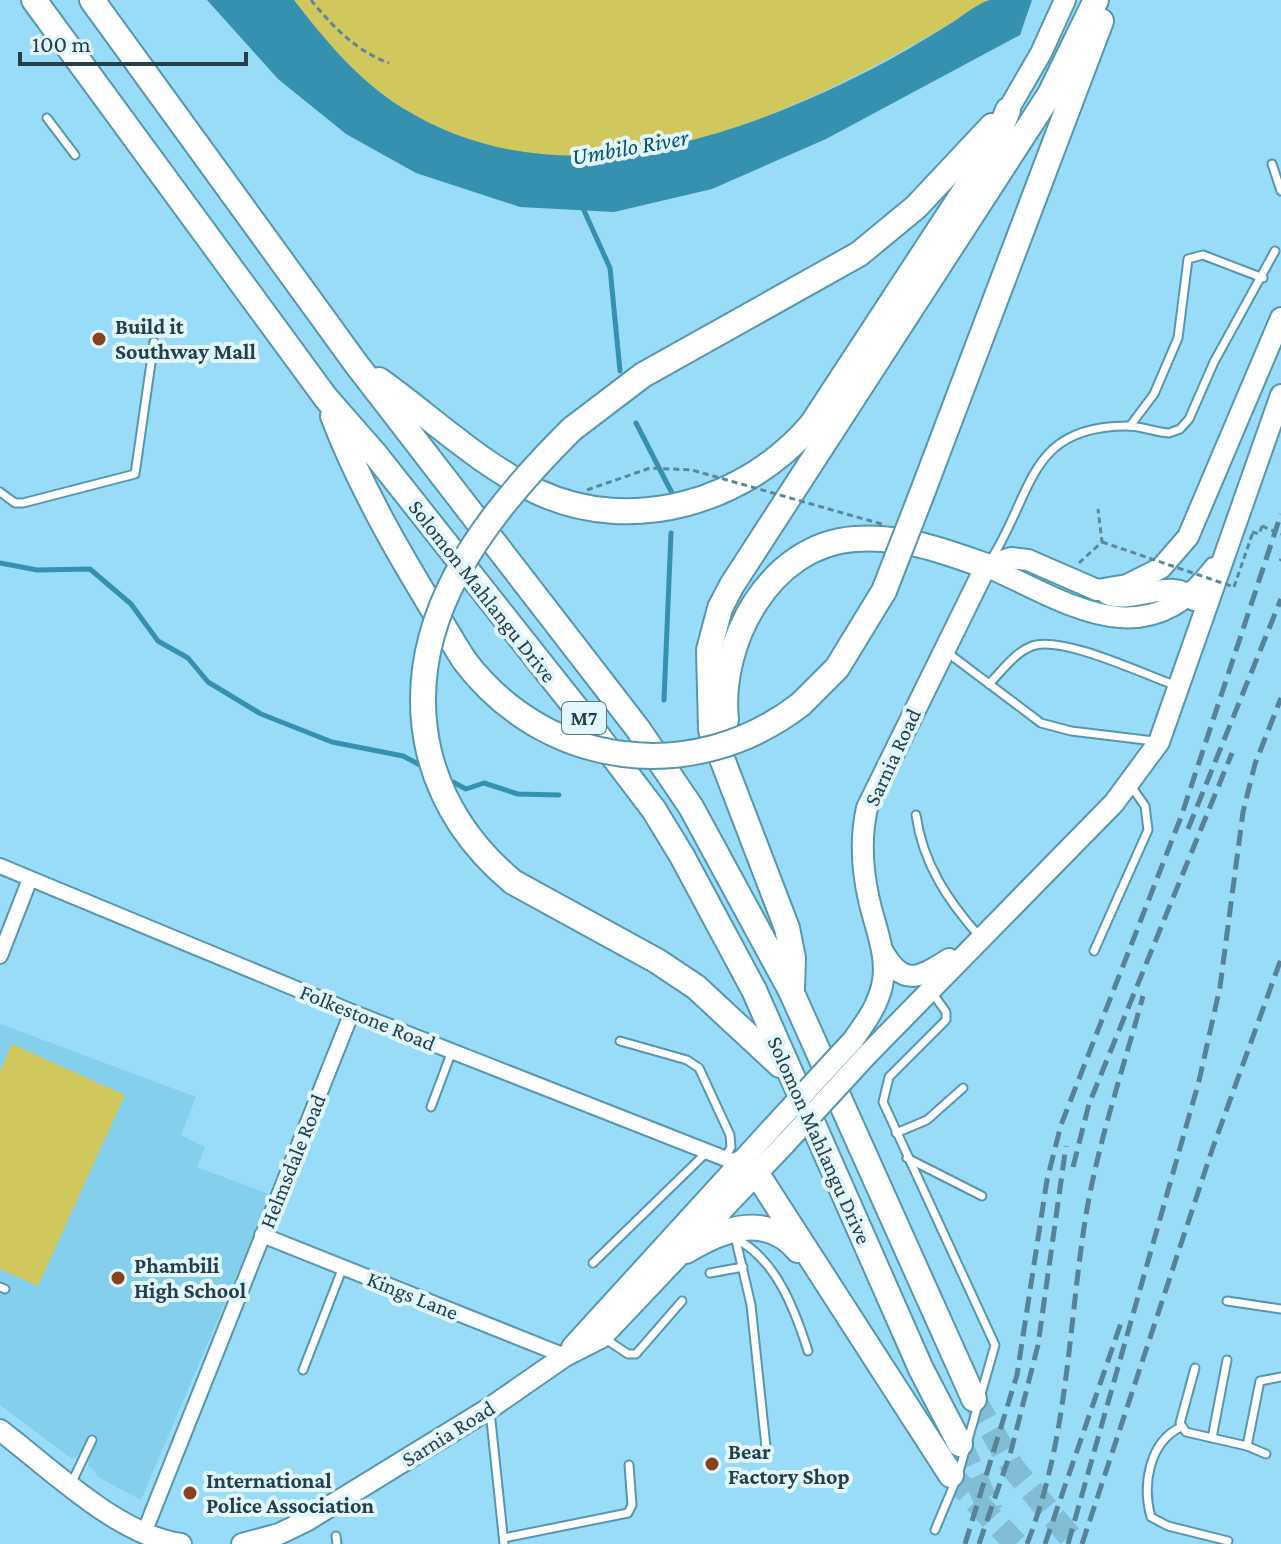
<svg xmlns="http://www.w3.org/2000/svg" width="1281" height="1544" viewBox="0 0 1281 1544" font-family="'Crimson Pro',serif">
<rect width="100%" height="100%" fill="#99dcf7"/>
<path fill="#84cfec" d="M0 1024 196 1097 181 1135 205 1147 197 1167 271 1195 141 1500 96 1476 95 1470 88 1466 89 1462 78 1455 72 1459 0 1405Z"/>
<g fill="#d0c85c">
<path d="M294 0H990C820 102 594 228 401 107 358 80 325 40 294 0Z"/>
<path d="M12 1044 125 1095 38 1286 0 1269V1072Z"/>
</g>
<path fill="#3690b0" d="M207 0H294C325 40 358 80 401 107 548 199 721 145 864 73 894 58 924 40 953 22 964 15 978 3 990 0 1002 0 1020 0 1032 0L1020 35 826 139 712 189 614 212 520 207 416 173 346 134 278 79Z"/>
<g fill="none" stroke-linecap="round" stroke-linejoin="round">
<g stroke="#3690b0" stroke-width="5">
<path d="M582 206 610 268 620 371"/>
<path d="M636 423 674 497"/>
<path d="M0 563 37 570 90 569 131 604 158 641 188 658 208 682 261 714 332 742 403 756 424 767"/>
<path d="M664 700 671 533"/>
<path d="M447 779 466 789 484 783 518 794 559 795"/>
</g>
<g stroke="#81bdd4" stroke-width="24" stroke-dasharray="24 12" stroke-linecap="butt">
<path d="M974 1399 1013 1468 1076 1544"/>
<path d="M960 1444 991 1512"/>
<path d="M951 1475 1016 1544"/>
</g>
<defs>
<g id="service">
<path d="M47 118 75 155"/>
<path d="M1272 164 1281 191"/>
<path d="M1130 426 1154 394 1178 338 1188 259 1203 255 1263 278"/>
<path d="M0 492 15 503H23L135 474 154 342"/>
<path d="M990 561C1034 493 1027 426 1127 426 1141 426 1155 432 1169 433L1180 429 1189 419 1214 362 1275 251"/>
<path d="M948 653 1041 723 1071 731 1154 741"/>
<path d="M989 684C1002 671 1014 653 1032 646 1062 635 1145 675 1177 686"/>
<path d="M916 815C923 864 948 901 980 937"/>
<path d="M1094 951 1148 830 1145 806 1131 786"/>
<path d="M931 991 946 1012V1020L889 1077 883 1102 995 1345 958 1475 935 1530"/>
<path d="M620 1041 687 1060 699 1068 730 1135 731 1147 725 1158"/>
<path d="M431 1107 452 1051"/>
<path d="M896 1133 927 1120 963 1088"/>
<path d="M907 1158 982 1196"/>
<path d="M734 1232 751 1305 766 1447"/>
<path d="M736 1239C776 1259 795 1310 808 1351"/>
<path d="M593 1263 708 1151"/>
<path d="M710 1273 743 1267"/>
<path d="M0 1287 5 1289"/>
<path d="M1227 1301 1281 1309"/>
<path d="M604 1338 628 1354H636L682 1301"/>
<path d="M1227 1360 1212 1438 1247 1446 1260 1381 1281 1377"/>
<path d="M1195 1368 1180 1423 1186 1432 1212 1438"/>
<path d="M303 1370 343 1267"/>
<path d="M490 1411 504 1544"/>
<path d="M1181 1427C1149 1442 1142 1485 1151 1517L1168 1526 1228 1541"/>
<path d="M1247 1446 1266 1454"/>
<path d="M71 1484 92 1440"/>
<path d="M336 1536 337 1544"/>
<path d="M504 1538 628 1513 632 1505 629 1465"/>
</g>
<g id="minor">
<path d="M0 866 352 1012 739 1164"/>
<path d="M0 956 30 879"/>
<path d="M262 1235 565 1356"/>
<path d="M144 1533 352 1012"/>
</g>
<g id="secondary">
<path d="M1008 110 1041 53 1065 0"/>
<path d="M986 566C1067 602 1145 660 1214 568"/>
<path d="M1107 594C1136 605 1172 575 1194 600"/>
<path d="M882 950C903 987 918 979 949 959"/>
<path d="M853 1040C865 1023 877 1007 882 986 889 958 875 927 869 900 862 869 860 839 867 808L986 566 1011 558 1028 560 1097 590 1127 585 1161 568 1188 537 1281 318"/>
<path d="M867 1055 1114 803 1159 742 1281 395"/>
<path d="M572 1347 770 1130"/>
<path d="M0 1430C50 1468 117 1535 181 1544"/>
<path d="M242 1544 279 1534 306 1521 490 1408 565 1356 602 1337 785 1144"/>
</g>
<g id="trunk">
<path d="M34 0 326 398 375 454 591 727 654 810 682 856 754 990 921 1369 960 1444"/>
<path d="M92 0 357 365 638 729 691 807 791 991 974 1399"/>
<path d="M379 380C431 417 479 464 538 492 633 536 747 501 812 424L969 184 994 145 1008 110"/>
<path d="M333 416C366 502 416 582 464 660"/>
<path d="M572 429 643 375 859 254 916 207 992 126"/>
<path d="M921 496 1101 21"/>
<path d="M801 704 837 668 884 591"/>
<path d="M726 720C718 643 769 545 855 539 901 535 944 551 986 566"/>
<path d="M513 882 657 961 696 987 780 1065"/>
<path d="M792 989 793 958 787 928 711 730 709 650 720 608 732 585 1050 94 1096 0"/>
<path d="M739 1164 757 1174 951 1475"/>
<path d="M686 1251C722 1229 766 1212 798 1250"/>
</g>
</defs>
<use href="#service" stroke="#5597b0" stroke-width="11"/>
<use href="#minor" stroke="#5597b0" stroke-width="18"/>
<use href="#secondary" stroke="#5597b0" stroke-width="24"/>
<use href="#trunk" stroke="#5597b0" stroke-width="28"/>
<g stroke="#5a889a" stroke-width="3" stroke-dasharray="6 4" stroke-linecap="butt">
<path d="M311 0C332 26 356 51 389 63"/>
<path d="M1252 532 1259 534 1262 526"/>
<path d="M1280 561 1281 559"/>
<path d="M1079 563 1102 542 1098 509"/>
<path d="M1234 587 1253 532"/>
</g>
<use href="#service" stroke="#fff" stroke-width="7"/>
<use href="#minor" stroke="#fff" stroke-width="14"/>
<use href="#secondary" stroke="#fff" stroke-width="20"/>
<use href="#trunk" stroke="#fff" stroke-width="24"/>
<g stroke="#568395" stroke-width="5" stroke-dasharray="16 8" stroke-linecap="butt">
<path d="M1188 829 1281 599"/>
<path d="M1073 1167 1089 1104 1232 753"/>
<path d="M965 1544 1017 1375 1047 1180 1061 1125 1181 817 1281 514"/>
<path d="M979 1544 1011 1451 1038 1345 1066 1146"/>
<path d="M1027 1544C1068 1439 1068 1331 1085 1221 1097 1145 1123 1070 1143 996"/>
<path d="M1045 1544 1122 1320"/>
<path d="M1068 1544 1199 1081 1220 987 1243 812 1255 764 1281 698"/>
<path d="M1082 1544 1212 1150 1281 959"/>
</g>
<defs>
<g id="secondary-bridge">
<path d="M770 1130 853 1040"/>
<path d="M785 1144 867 1055"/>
</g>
<g id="trunk-bridge">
<path d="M884 591 921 496"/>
<path d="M464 660C546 769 694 787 801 704"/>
<path d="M513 882C471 847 442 805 429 752 399 623 485 515 572 429"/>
</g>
</defs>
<use href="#secondary-bridge" stroke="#5597b0" stroke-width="24" stroke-linecap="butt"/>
<use href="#trunk-bridge" stroke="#5597b0" stroke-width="28" stroke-linecap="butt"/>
<g stroke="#5a889a" stroke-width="3" stroke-dasharray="6 4" stroke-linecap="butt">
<path d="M587 490 650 468 692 470 885 525"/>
<path d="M1262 526 1281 534"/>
<path d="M1102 542 1234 587"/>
</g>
<use href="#secondary-bridge" stroke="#fff" stroke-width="20"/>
<use href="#trunk-bridge" stroke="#fff" stroke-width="24"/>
</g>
<g fill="#89421f" stroke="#e2f6fe" stroke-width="3">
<circle cx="99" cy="339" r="8"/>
<circle cx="118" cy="1278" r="8"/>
<circle cx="712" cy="1464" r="8"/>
<circle cx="190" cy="1493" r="8"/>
</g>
<g text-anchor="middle" stroke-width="8" stroke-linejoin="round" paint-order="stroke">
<rect fill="#e2f6fe" stroke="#5c7680" stroke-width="2" x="562" y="702" width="44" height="32" rx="6"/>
<g font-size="20" font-weight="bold" fill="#233f4a">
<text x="584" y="725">M7</text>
</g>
<g font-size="22" font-weight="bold" fill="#233f4a" stroke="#e2f6fe" text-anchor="start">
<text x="115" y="334">Build it<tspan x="115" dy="25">Southway Mall</tspan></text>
<text x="134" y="1273">Phambili<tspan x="134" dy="25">High School</tspan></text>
<text x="728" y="1459">Bear<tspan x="728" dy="25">Factory Shop</tspan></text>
<text x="206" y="1488">International<tspan x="206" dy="25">Police Association</tspan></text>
</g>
<g font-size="22" fill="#233f4a" stroke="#e2f6fe">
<text transform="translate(483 591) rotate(52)" y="8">Solomon Mahlangu Drive</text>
<text transform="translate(892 757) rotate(-65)" y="8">Sarnia Road</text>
<text transform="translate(368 1017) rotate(22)" y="8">Folkestone Road</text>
<text transform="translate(820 1140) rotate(66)" y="8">Solomon Mahlangu Drive</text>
<text transform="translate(292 1161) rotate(-68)" y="8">Helmsdale Road</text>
<text transform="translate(413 1295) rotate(22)" y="8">Kings Lane</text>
<text transform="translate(448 1433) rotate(-32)" y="8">Sarnia Road</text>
</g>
<g font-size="24" font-style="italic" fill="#06546b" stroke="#e2f6fe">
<text transform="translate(630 147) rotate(-10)" y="8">Umbilo River</text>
</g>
</g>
<path d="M20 52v12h226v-12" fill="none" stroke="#233f4a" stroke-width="4"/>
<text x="32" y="52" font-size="24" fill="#233f4a" stroke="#e2f6fe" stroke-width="6" paint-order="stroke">100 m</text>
</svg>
